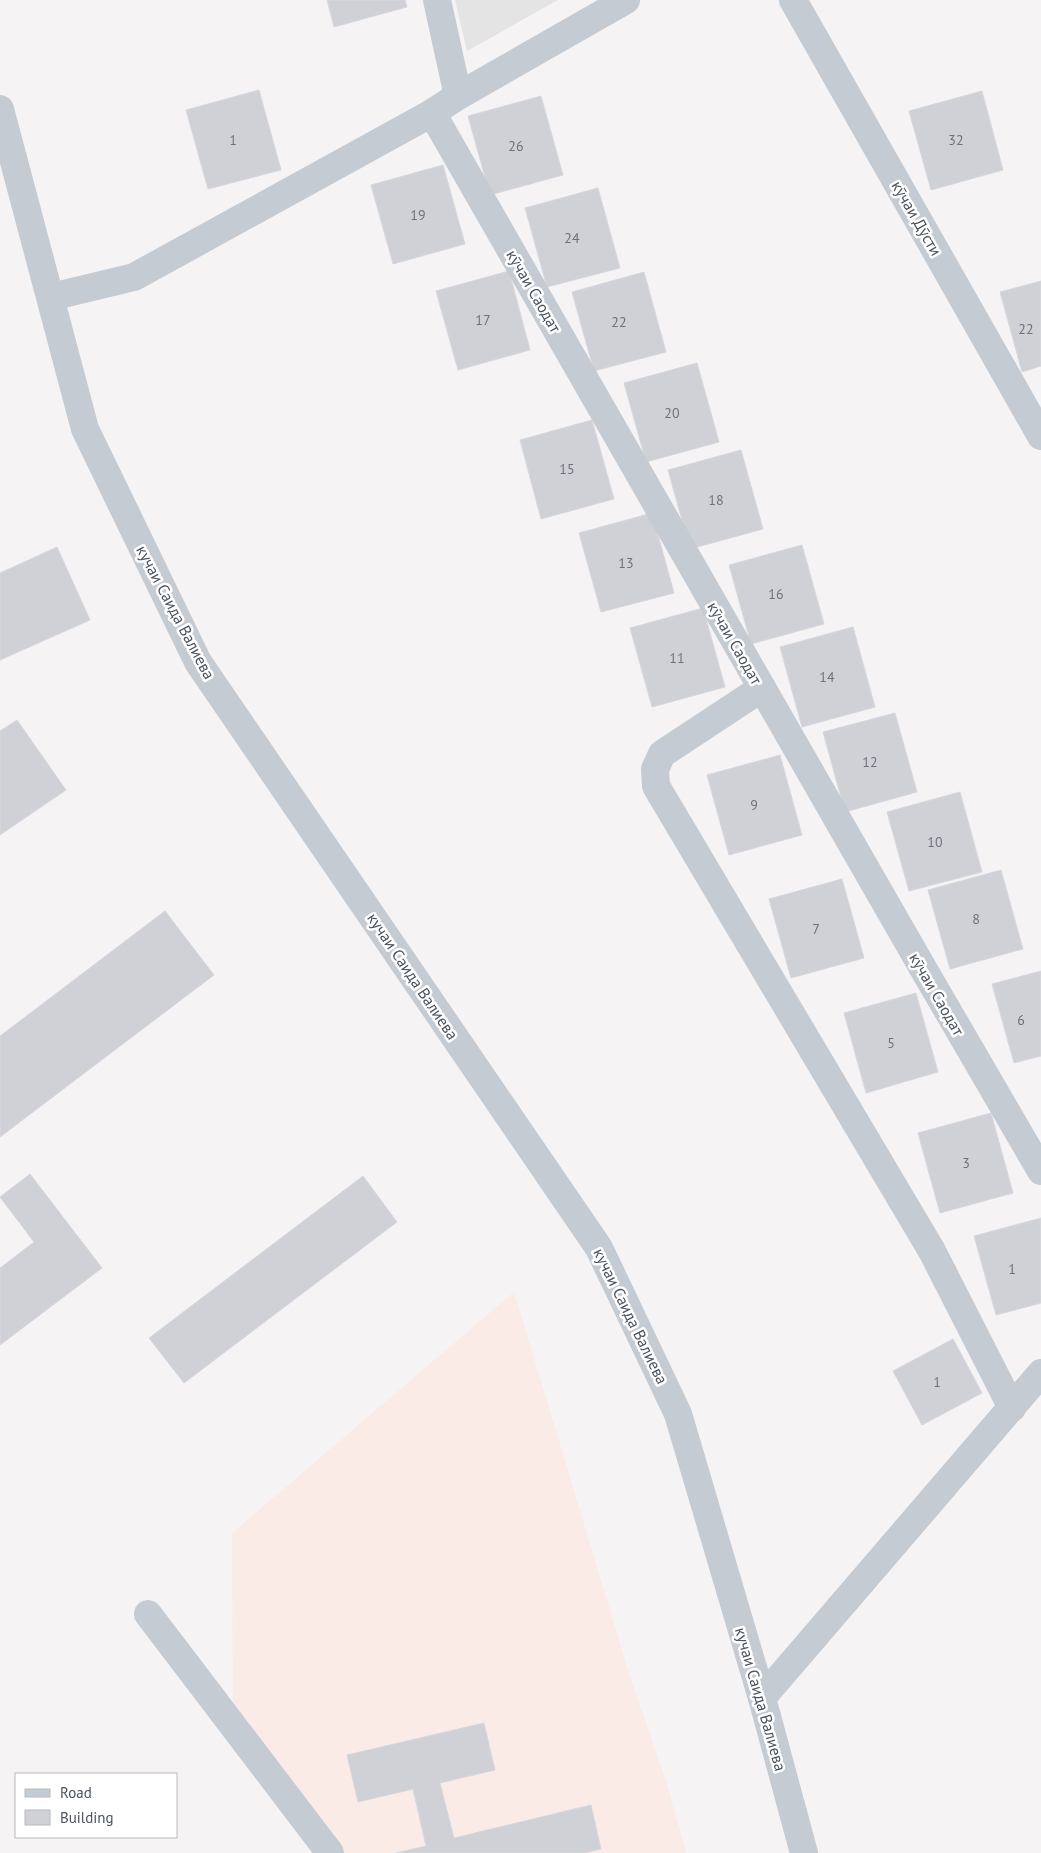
<svg xmlns="http://www.w3.org/2000/svg" width="1041" height="1853" viewBox="0 0 1041 1853" font-family="'PT Sans',sans-serif">
<rect width="100%" height="100%" fill="#f5f3f3"/>
<path fill="#e5e4e4" d="M455 0H558L467 51Z"/>
<path fill="#faebe7" d="M514 1292 629 1673 667 1784 686 1853H323L233 1728 232 1533Z"/>
<g fill="#d0d1d6" stroke="#d7d8dd">
<path d="M327 0H405L407 7 334 27Z"/>
<path d="M259 90 281 170 208 189 186 110Z"/>
<path d="M982 91 1003 170 931 190 909 111Z"/>
<path d="M541 96 563 175 490 195 468 116Z"/>
<path d="M443 165 465 244 393 264 371 185Z"/>
<path d="M598 188 620 268 547 287 525 208Z"/>
<path d="M509 271 530 350 458 370 436 291Z"/>
<path d="M644 272 666 352 594 371 572 292Z"/>
<path d="M1041 281V366L1022 372 1000 292Z"/>
<path d="M697 363 719 442 646 462 624 383Z"/>
<path d="M592 420 614 499 541 519 520 440Z"/>
<path d="M741 450 763 529 690 549 668 470Z"/>
<path d="M652 513 674 593 601 612 579 533Z"/>
<path d="M802 545 824 624 751 644 729 565Z"/>
<path d="M57 547 90 620 0 660V573Z"/>
<path d="M703 608 725 687 652 707 630 628Z"/>
<path d="M853 627 875 707 802 727 780 647Z"/>
<path d="M895 713 917 792 845 812 823 732Z"/>
<path d="M17 720 66 790 0 835V731Z"/>
<path d="M780 755 802 835 729 855 707 775Z"/>
<path d="M960 792 982 872 909 891 887 812Z"/>
<path d="M1001 870 1023 949 950 969 928 890Z"/>
<path d="M842 879 864 958 791 978 769 899Z"/>
<path d="M165 911 214 975 0 1137V1036Z"/>
<path d="M1041 971V1056L1014 1063 992 984Z"/>
<path d="M916 993 938 1072 866 1093 844 1013Z"/>
<path d="M991 1113 1013 1193 940 1213 918 1133Z"/>
<path d="M30 1174 102 1268 0 1345V1268L34 1242 0 1197Z"/>
<path d="M363 1176 397 1222 184 1383 149 1338Z"/>
<path d="M1041 1218V1303L996 1315 974 1236Z"/>
<path d="M953 1339 982 1393 922 1425 893 1371Z"/>
<path d="M484 1723 495 1770 440 1783 454 1838 591 1805 601 1849 585 1853H396L426 1846 413 1789 358 1802 347 1755Z"/>
</g>
<g fill="none" stroke-linecap="round" stroke-linejoin="round">
<g stroke="#c4cbd3" stroke-width="28">
<path d="M437 0 458 96"/>
<path d="M793 0 1041 436"/>
<path d="M0 109 85 429 198 662 599 1248 678 1414 762 1698 804 1853"/>
<path d="M432 113 924 970 1041 1171"/>
<path d="M51 297 134 277 432 113 458 96 626 0"/>
<path d="M762 688 662 754 655 769 656 786 932 1251 1012 1408"/>
<path d="M148 1614 330 1853"/>
<path d="M762 1698 1041 1373"/>
</g>
</g>
<g text-anchor="middle" stroke-width="5" stroke-linejoin="round" paint-order="stroke">
<g font-size="14" fill="#6c727d">
<text x="233" y="145">1</text>
<text x="956" y="145">32</text>
<text x="516" y="151">26</text>
<text x="418" y="220">19</text>
<text x="572" y="243">24</text>
<text x="483" y="325">17</text>
<text x="619" y="327">22</text>
<text x="1026" y="334">22</text>
<text x="672" y="418">20</text>
<text x="567" y="474">15</text>
<text x="716" y="505">18</text>
<text x="626" y="568">13</text>
<text x="776" y="599">16</text>
<text x="677" y="663">11</text>
<text x="827" y="682">14</text>
<text x="870" y="767">12</text>
<text x="754" y="810">9</text>
<text x="935" y="847">10</text>
<text x="976" y="924">8</text>
<text x="816" y="934">7</text>
<text x="1021" y="1025">6</text>
<text x="891" y="1048">5</text>
<text x="966" y="1168">3</text>
<text x="1012" y="1274">1</text>
<text x="937" y="1387">1</text>
</g>
<g font-size="16" fill="#4b535f" stroke="#fff">
<text transform="translate(917 218) rotate(60)" y="6">кӯчаи Дӯсти</text>
<text transform="translate(534 291) rotate(60)" y="6">кӯчаи Саодат</text>
<text transform="translate(176 612) rotate(62)" y="6">кучаи Саида Валиева</text>
<text transform="translate(735 643) rotate(60)" y="6">кӯчаи Саодат</text>
<text transform="translate(413 976) rotate(56)" y="6">кучаи Саида Валиева</text>
<text transform="translate(937 994) rotate(60)" y="6">кӯчаи Саодат</text>
<text transform="translate(631 1316) rotate(64)" y="6">кучаи Саида Валиева</text>
<text transform="translate(761 1699) rotate(74)" y="6">кучаи Саида Валиева</text>
</g>
</g>
<rect x="15" y="1773" width="162" height="65" fill="#ffffff" stroke="#b7babf"/>
<rect x="25" y="1789" width="25" height="8" fill="#c4cbd3" stroke="#b7babf"/>
<text x="60" y="1798" font-size="15" fill="#4b535f">Road</text>
<rect x="25" y="1810" width="25" height="15" fill="#d0d1d6" stroke="#b7babf"/>
<text x="60" y="1823" font-size="15" fill="#4b535f">Building</text>
</svg>
